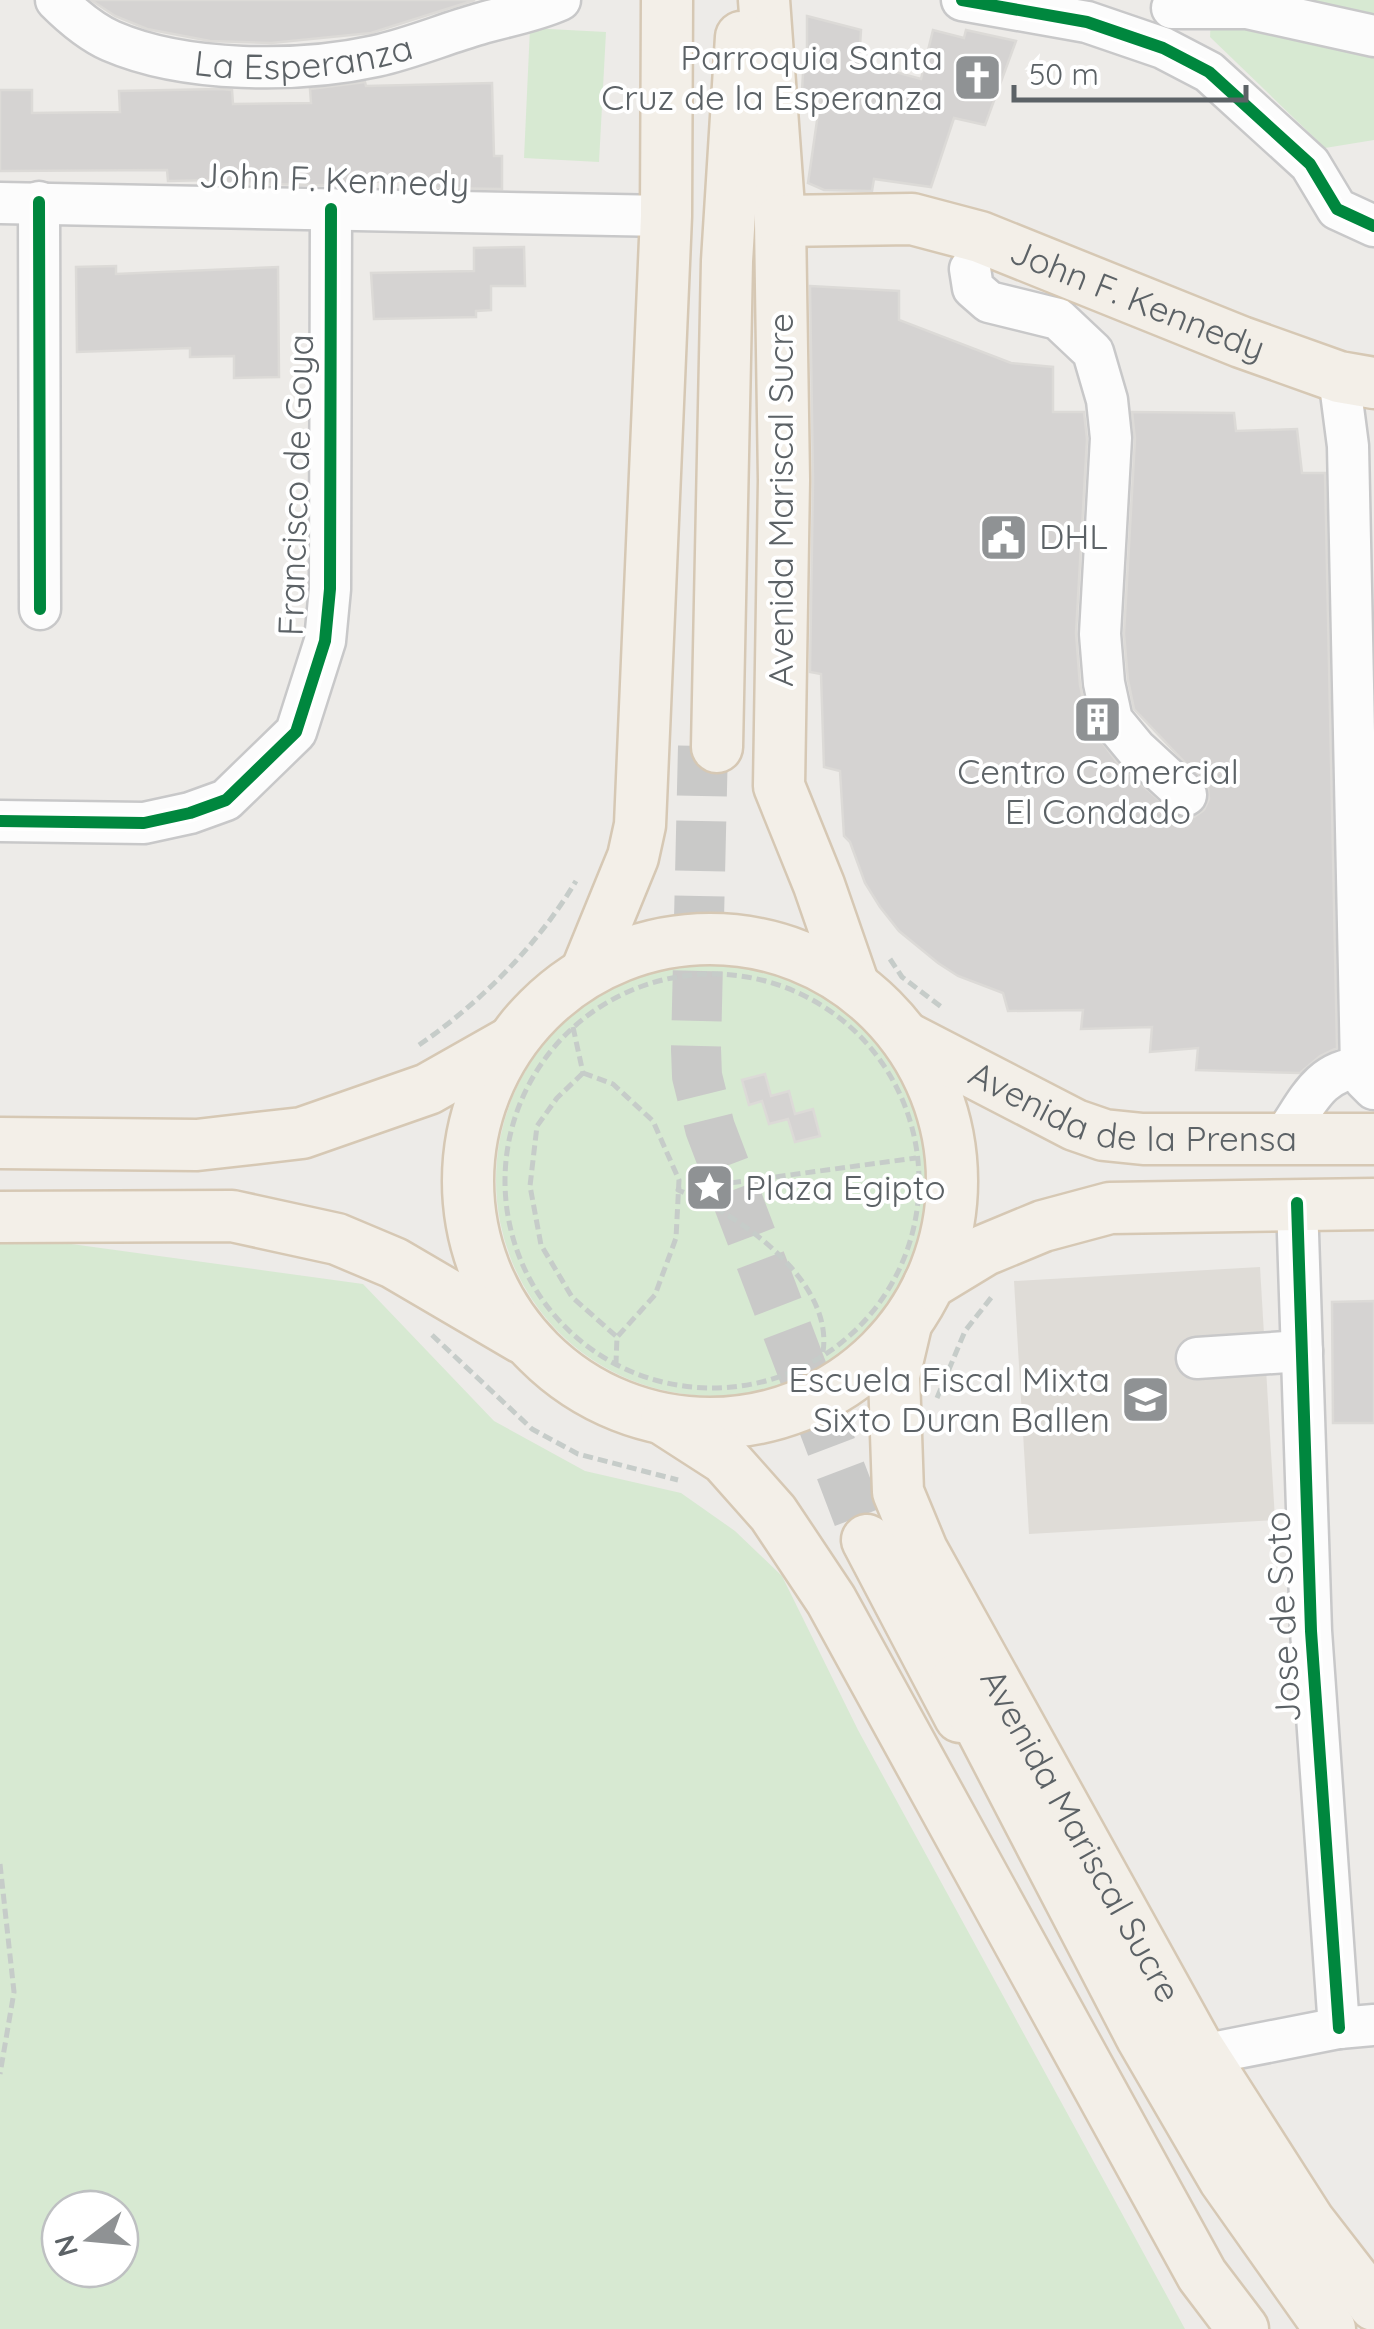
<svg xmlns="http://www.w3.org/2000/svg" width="1374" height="2329" viewBox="0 0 1374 2329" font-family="Quicksand,sans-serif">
<rect width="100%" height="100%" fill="#edebe8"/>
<path fill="#dfdcd7" d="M1260 1267 1275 1520 1029 1534 1014 1281Z"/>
<g fill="#d7e9d2" fill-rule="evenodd">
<path d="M1212 0H1374V140L1325 148 1210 37Z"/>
<path d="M530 28 606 32 599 162 524 158Z"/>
<circle cx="712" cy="1180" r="216"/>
<path d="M0 1243H64L363 1284 494 1421 585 1471 681 1493 735 1531 782 1576 858 1730 1185 2329H0ZM60 2209H120V2269H60Z"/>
</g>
<g fill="#d5d3d2" stroke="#dcdad7" stroke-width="2.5">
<path d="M91 0H475L371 33 271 43 210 41 147 29 115 16Z"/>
<path d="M807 16 861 30 859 62 921 79 933 30 964 38 966 30 1016 41 985 125 954 118 931 187 874 179 872 191 824 190 808 183 821 93 802 91 804 56H807Z"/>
<path d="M365 82 366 86 492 83 494 156H502V189L436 188V180L362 182V186L213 183V180L168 181 167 170 0 171V90H32V113L120 112 119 91 220 89 232 90 233 104 311 103 310 89Z"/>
<path d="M524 247 525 286H491V310L476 311V317L374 319 371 273 474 271V248Z"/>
<path d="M116 266V274L278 267 279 377 234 378V356L190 357V348L77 352 76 267Z"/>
<path d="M810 286 899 291V320L1011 363 1053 367V412H1084L1087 439 1076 633 1080 685 1089 725 1120 766 1180 818 1194 817 1204 810 1209 799 1208 787 1134 709 1128 680 1124 634 1135 439 1132 412 1234 413 1236 431 1297 429 1302 473H1325L1337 1048 1320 1056 1300 1073 1196 1070 1198 1048 1150 1052 1152 1027 1081 1029 1083 1010 1008 1011 1003 993 958 976 938 963 899 931 880 907 865 883 850 842 844 836 840 771 824 767 821 674 810 672 813 480Z"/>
<path d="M765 1074 771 1096 789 1091 795 1114 813 1109 820 1136 795 1142 788 1119 769 1124 762 1101 749 1105 742 1080Z"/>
<path d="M1374 1301V1423H1333L1332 1302Z"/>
</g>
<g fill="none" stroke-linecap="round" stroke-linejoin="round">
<path stroke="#c9c9c8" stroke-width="50" stroke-dasharray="50 25" stroke-linecap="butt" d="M703 746 696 1049 697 1076 710 1128 867 1540"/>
<defs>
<g id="minor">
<path id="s1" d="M56 0C71 15 91 32 111 41 185 73 299 73 376 56 412 48 444 34 479 24 506 16 533 12 560 0"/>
<path d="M962 0 1087 22 1163 48 1209 72 1310 164 1337 209 1374 226"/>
<path d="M1172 8H1247L1374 36"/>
<path d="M39 202 40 609"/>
<path d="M0 203 666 216"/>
<path d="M970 269 973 288 989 302 1058 319 1093 352 1107 400 1111 438 1100 634 1104 683 1112 720 1136 749 1186 795"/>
<path d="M1339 377 1348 446 1361 1068 1364 1079 1374 1089"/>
<path d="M0 821 144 823 190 813 226 800 296 732 325 641 330 589 331 209"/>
<path d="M1282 1139C1306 1107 1317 1070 1361 1068"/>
<path d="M1297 1203 1311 1631 1339 2028"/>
<path d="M1197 1358 1302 1351"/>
<path d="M1202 2055 1339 2028 1374 2025"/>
</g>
<g id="major">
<path d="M764 0 780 221 784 480 779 786 819 885 854 986"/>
<path id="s2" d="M780 221 912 219 980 237 1241 342 1339 377 1374 383"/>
<path d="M717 747 727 261 741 37"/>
<circle cx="710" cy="1181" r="242"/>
<path d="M586 972 633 857 640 825 666 216 667 0"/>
<path id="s3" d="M905 1037 1075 1125 1104 1135 1143 1139H1374"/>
<path d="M0 1143 197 1145 302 1133 428 1089 511 1042"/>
<path d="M0 1217 232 1216 337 1239 394 1263 522 1338"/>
<path d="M929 1284 985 1250 1043 1226 1110 1208 1374 1204"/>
<path id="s4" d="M906 1325 894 1376 898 1492 922 1550 1197 2046 1309 2221 1374 2305"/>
<path d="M666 1421 725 1459 773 1513 831 1600 1202 2275 1243 2329"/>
<path d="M867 1540 960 1717"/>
<path d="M956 1680 1142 2038 1224 2179 1330 2329"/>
</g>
</defs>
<use href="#minor" stroke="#c8c8c9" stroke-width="45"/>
<use href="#major" stroke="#d6c8b4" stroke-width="55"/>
<g stroke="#c6ccc9" stroke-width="5" stroke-dasharray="10 5" stroke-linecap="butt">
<path d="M890 959 902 977 944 1009"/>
<circle cx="712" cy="1181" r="207"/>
<path d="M573 1027 583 1073"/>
<path d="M419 1045C480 1003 538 945 576 881"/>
<path d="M583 1073 613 1084 653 1121 679 1180 676 1238 655 1295 617 1337 616 1363"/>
<path d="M583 1073 557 1098 537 1126 530 1186 541 1245 572 1297 617 1337"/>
<path d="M432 1335 532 1429 578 1454 678 1480"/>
<path d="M823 1352C834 1280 737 1213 678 1190L916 1158"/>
<path d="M937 1398 965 1331 994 1294"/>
<path d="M0 1864 14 1992 0 2074"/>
</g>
<use href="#minor" stroke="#fcfcfc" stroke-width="40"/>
<use href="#major" stroke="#f3efe8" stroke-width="50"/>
<defs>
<g id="cycleway">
<path d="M962 0 1087 22 1163 48 1209 72 1310 164 1337 209 1374 226"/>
<path d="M39 202 40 609"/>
<path d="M0 821 144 823 190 813 226 800 296 732 325 641 330 589 331 209"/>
<path d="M1297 1203 1311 1631 1339 2028"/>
</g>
</defs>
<use href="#cycleway" stroke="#fff" stroke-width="19"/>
<use href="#cycleway" stroke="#00873e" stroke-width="12"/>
</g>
<defs>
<symbol id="church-square" viewBox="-11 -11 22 22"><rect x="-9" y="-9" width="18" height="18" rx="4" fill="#8f9294" stroke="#fff"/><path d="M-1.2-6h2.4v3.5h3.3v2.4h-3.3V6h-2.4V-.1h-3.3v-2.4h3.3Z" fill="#fff"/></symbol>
<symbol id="civic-square" viewBox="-11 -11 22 22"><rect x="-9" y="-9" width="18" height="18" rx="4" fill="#8f9294" stroke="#fff"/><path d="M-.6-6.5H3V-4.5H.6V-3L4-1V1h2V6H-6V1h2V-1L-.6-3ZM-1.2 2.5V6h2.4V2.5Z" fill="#fff"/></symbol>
<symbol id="building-square" viewBox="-11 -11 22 22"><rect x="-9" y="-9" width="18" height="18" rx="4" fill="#8f9294" stroke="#fff"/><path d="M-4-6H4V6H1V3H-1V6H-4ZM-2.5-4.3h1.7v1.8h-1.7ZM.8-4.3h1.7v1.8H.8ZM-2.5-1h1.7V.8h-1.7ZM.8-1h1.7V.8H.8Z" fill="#fff"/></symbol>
<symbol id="sight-square" viewBox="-11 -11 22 22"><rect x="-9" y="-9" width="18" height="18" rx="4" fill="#8f9294" stroke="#fff"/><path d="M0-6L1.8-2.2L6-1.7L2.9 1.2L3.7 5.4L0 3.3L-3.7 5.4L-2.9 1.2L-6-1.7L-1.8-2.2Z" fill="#fff"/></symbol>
<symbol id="school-square" viewBox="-11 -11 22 22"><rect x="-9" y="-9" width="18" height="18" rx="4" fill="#8f9294" stroke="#fff"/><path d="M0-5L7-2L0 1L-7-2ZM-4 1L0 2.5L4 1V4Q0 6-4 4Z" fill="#fff"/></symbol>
</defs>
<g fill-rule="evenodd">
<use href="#church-square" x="950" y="50" width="55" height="55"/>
<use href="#civic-square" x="976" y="510" width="55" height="55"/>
<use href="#building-square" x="1070" y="692" width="55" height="55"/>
<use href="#sight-square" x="682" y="1160" width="55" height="55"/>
<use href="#school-square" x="1118" y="1372" width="55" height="55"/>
</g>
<g text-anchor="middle" stroke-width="8" stroke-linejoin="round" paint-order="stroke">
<g font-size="35" fill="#5c6266" stroke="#fff">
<text dy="12" stroke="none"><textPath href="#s1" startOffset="265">La Esperanza</textPath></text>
<text transform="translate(334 180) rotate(2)" y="12">John F. Kennedy</text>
<text dy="12" stroke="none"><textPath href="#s2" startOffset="372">John F. Kennedy</textPath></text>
<text transform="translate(296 485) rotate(-88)" y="12">Francisco de Goya</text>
<text transform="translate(781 500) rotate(-90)" y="12">Avenida Mariscal Sucre</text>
<text dy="12" stroke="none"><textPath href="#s3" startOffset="245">Avenida de la Prensa</textPath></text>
<text transform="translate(1283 1617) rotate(-93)" y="12">Jose de Soto</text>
<text dy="12" stroke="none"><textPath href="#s4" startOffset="558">Avenida Mariscal Sucre</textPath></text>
</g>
<g font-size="35" fill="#5c6266" stroke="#fff" text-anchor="end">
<text x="943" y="70">Parroquia Santa<tspan x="943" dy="40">Cruz de la Esperanza</tspan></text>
<text x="1039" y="549" text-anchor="start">DHL</text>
<text x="1098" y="784" text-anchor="middle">Centro Comercial<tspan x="1098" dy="40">El Condado</tspan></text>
<text x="745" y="1200" text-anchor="start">Plaza Egipto</text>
<text x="1110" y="1392">Escuela Fiscal Mixta<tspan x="1110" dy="40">Sixto Duran Ballen</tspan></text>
</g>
</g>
<g transform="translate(90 2239) rotate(254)"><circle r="48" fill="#ffffff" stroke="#bec0c2" stroke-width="2.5"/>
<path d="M0-8L18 38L0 25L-18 38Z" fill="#8f9294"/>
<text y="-15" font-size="28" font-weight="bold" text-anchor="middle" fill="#5c6266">N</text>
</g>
<path d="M1014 85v15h232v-15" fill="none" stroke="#5c6266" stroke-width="5"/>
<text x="1029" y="85" font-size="30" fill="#5c6266" stroke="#ffffff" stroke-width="8" paint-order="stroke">50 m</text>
</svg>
